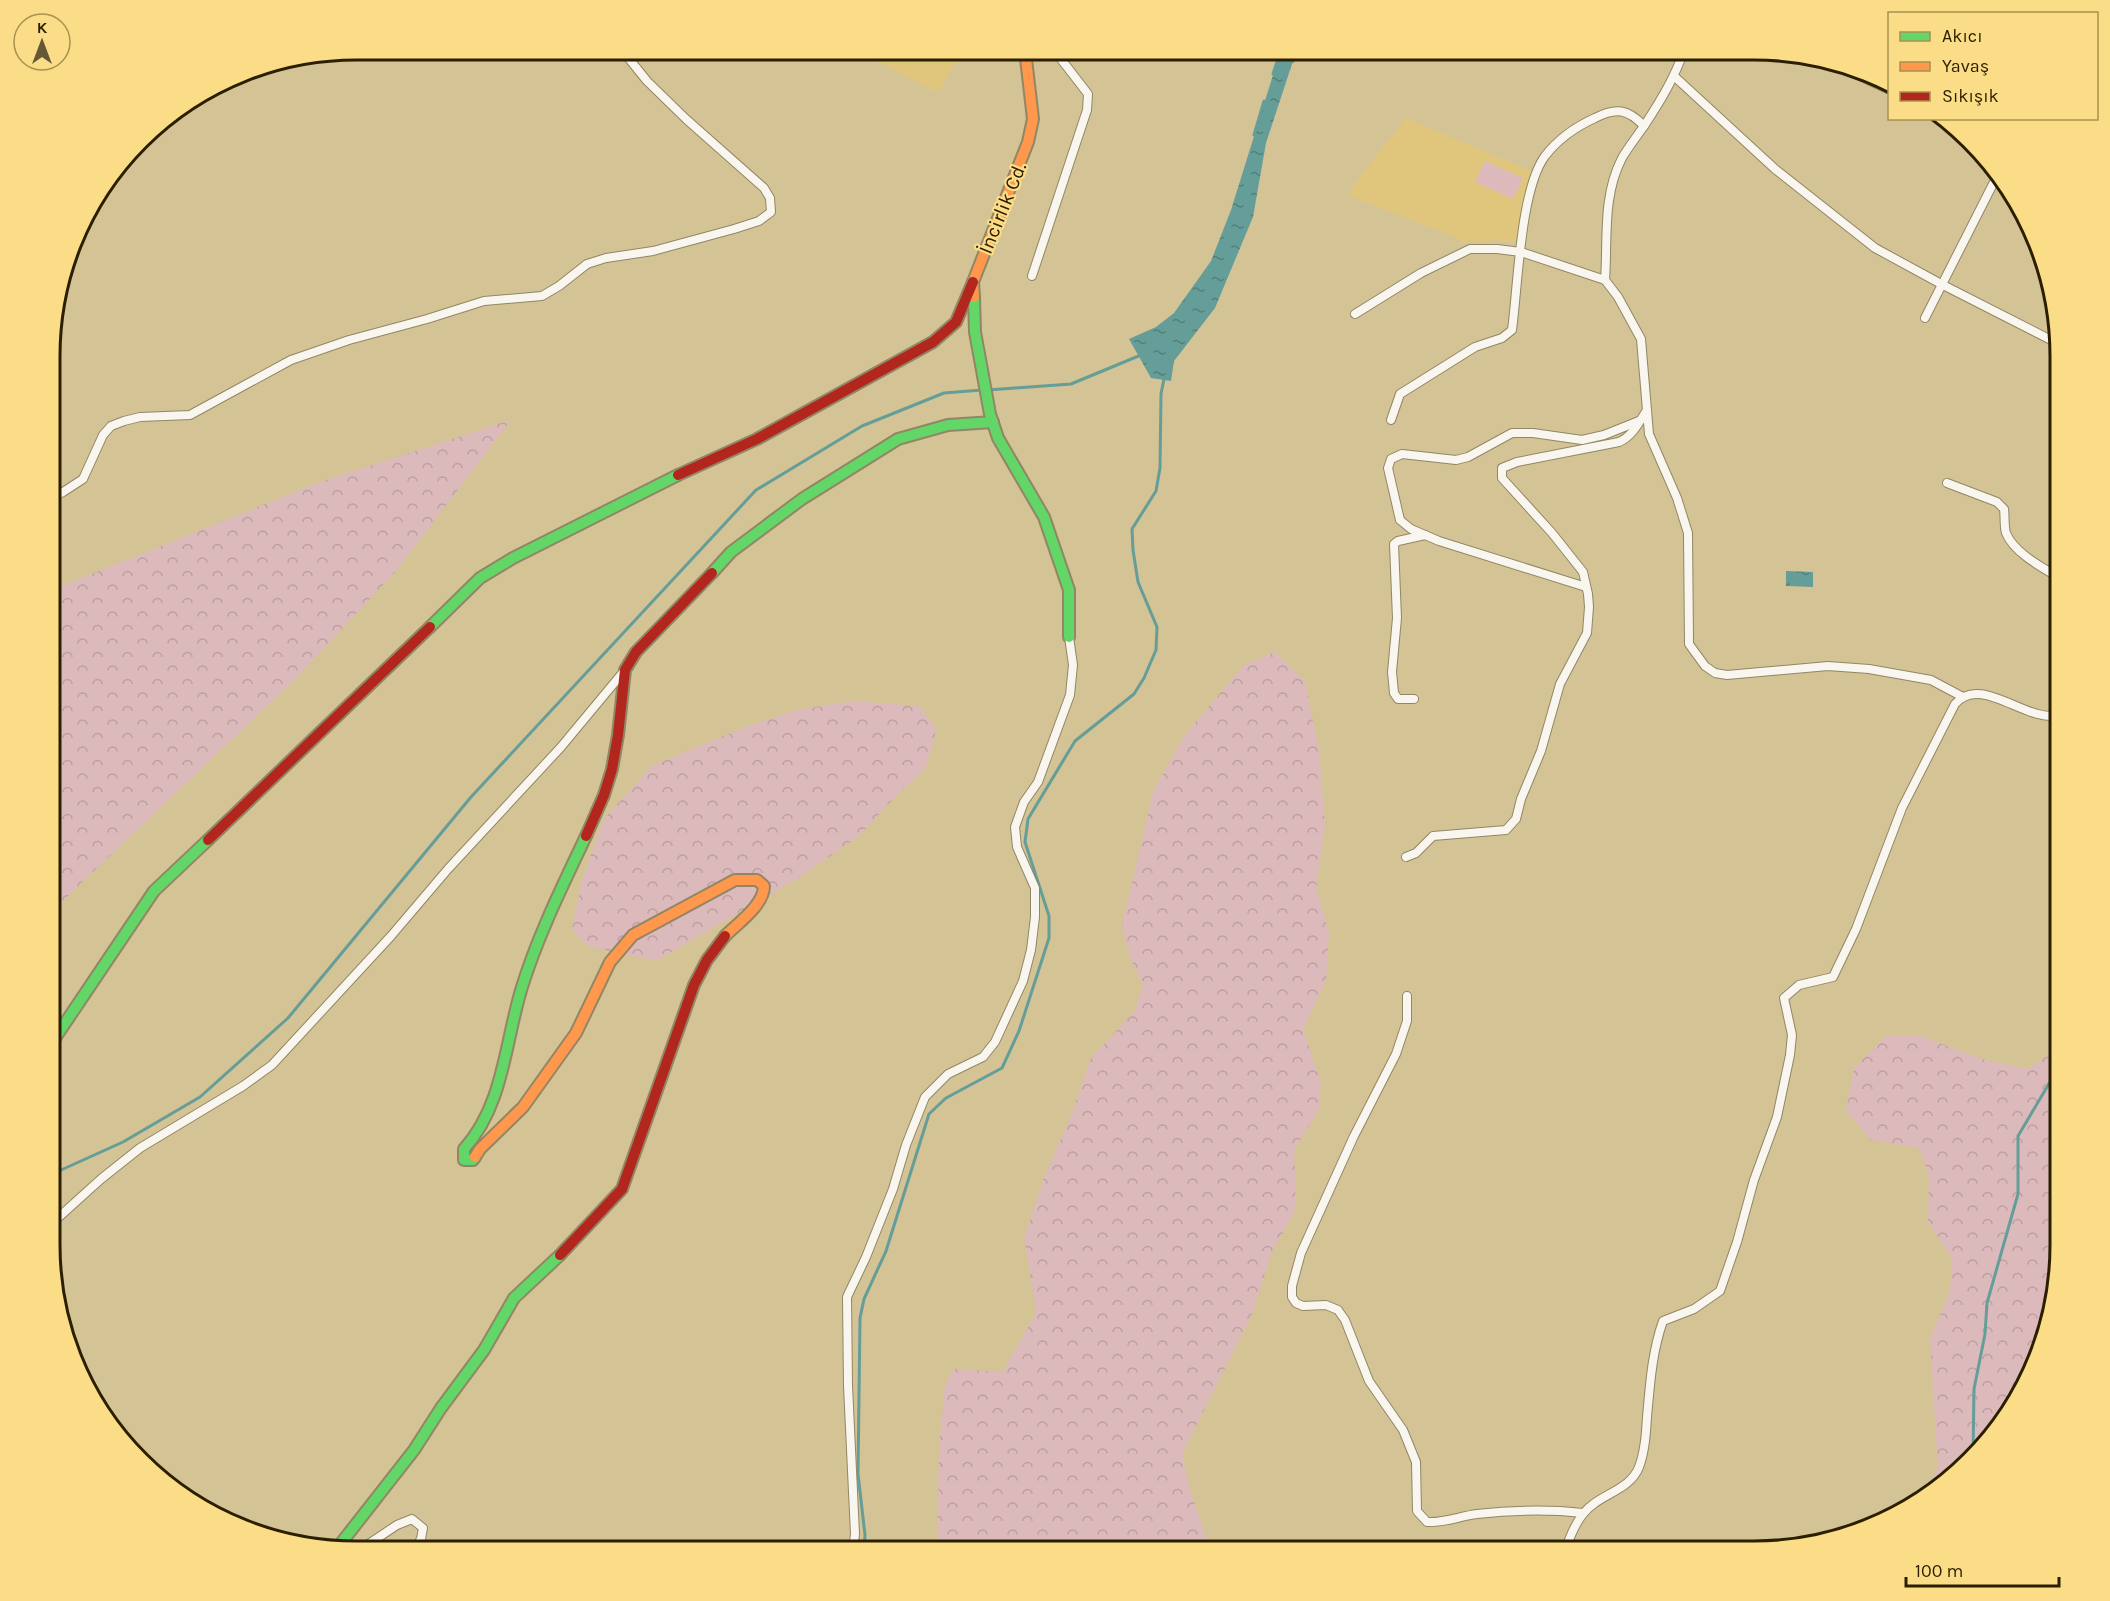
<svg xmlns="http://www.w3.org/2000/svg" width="2110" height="1601" viewBox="0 0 2110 1601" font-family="Karla,sans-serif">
<defs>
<pattern id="forest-crowns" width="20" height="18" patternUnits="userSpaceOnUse" patternTransform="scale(1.5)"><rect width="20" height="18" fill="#dcbabc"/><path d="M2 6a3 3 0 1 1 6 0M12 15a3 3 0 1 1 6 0" fill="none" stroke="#bd9fa0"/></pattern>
<pattern id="water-ripples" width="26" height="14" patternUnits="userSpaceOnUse" patternTransform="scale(1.5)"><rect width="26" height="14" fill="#659d99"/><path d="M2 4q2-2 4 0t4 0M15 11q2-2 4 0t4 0" fill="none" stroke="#537f7a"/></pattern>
</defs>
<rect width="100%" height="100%" fill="#d4c395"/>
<g fill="#e0c67d">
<path d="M854 50H962L940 90 935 91Z"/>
<path d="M1406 118 1533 172 1526 186 1519 242H1498V239L1493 238 1492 241H1469L1465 243 1452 236 1350 196V191L1355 183Z"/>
</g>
<path fill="#dcbabc" d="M1485 161 1523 178 1513 199 1475 182Z"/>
<g fill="url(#forest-crowns)">
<path d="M511 420 396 571 295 679 51 912 52 590 320 482Z"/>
<path d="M1275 652 1305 681 1319 750 1325 826 1316 888 1329 933 1326 980 1303 1029 1321 1083 1319 1110 1294 1150 1296 1209 1271 1254 1252 1314 1182 1454 1190 1490 1211 1551H937L939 1449 945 1385 953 1369 1003 1372 1035 1315V1302L1024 1238 1043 1180 1073 1111 1091 1058 1135 1011 1143 986 1131 959 1122 926 1153 792 1184 736 1244 665Z"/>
<path d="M854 701 919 706 937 729 925 769 895 797 859 836 800 877 656 961 587 946 572 929 581 884 603 820 652 766 748 726 797 710Z"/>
<path d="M2060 981V1265L2037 1362 1985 1447 1924 1493 1938 1468 1930 1338 1950 1292 1952 1258 1928 1222 1929 1176 1920 1148 1871 1140 1846 1111 1854 1069 1886 1035H1918L1982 1059 2028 1069 2046 1057 2056 1031 2053 1002Z"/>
</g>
<g fill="url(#water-ripples)">
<path d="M1285 50H1307L1292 64 1266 143 1253 217 1215 308 1174 361 1171 381 1151 378 1129 339 1156 327 1174 313 1211 261 1231 210 1278 59Z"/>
<path d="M1786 571 1813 572V587L1786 586Z"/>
</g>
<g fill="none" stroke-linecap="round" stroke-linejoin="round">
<g stroke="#659d99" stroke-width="3">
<path d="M1273 74 1278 59 1281 56"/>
<path d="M1254 135 1264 101"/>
<path d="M988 390 1071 384 1141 355"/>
<path d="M50 1175 123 1142 200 1097 288 1018 471 797 756 490 862 426 944 393 982 390"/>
<path d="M1973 1456 1974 1389 1985 1334 1987 1303 2018 1194V1136L2060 1065"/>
<path d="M864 1551 865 1535 858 1474 860 1318 864 1299 886 1251 929 1114 946 1098 1002 1068 1019 1031 1049 938V916L1025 842 1028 819 1075 741 1134 694 1144 678 1156 650 1157 627 1138 582 1133 550 1132 529 1156 491 1160 468 1161 394 1164 379"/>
</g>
<defs>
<g id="street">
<path d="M1675 77 1775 169 1875 248 1943 285 2059 344"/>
<path d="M1032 276 1087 110 1088 94 1054 50"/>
<path d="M1605 280 1618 297 1641 339 1649 434 1677 498 1688 533 1689 644 1705 666 1715 673 1727 675 1828 666 1869 669 1931 680 1961 696"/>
<path d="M1355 314 1421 273 1470 249H1497L1521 252 1605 280C1608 239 1602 197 1622 158 1629 146 1638 135 1646 123 1661 100 1675 77 1684 50"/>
<path d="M1925 318 1996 178"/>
<path d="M1391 420 1400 394 1475 347 1502 338 1512 330C1518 287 1520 190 1545 156 1559 138 1575 127 1595 118 1616 107 1628 109 1644 126"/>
<path d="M1947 483 1997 502 2004 509C2005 516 2004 527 2006 533 2014 553 2043 568 2060 578"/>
<path d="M52 497 63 492 83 479 103 435 111 426 124 421 140 417 190 415 291 360 349 340 427 319 484 301 542 296 559 286 587 264 606 258 653 251 734 229 759 221 771 212 770 198 764 188 686 119 647 81 622 50"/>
<path d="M1586 587 1439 541 1411 529 1400 520 1388 468 1391 459 1402 454 1456 460 1468 457 1512 433H1533L1582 440 1604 435 1639 421"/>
<path d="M1414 699H1398L1394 693 1392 672 1397 618 1394 544 1398 541 1425 535"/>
<path d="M1406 857 1416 853 1433 836 1506 830 1516 819 1521 799 1541 751 1560 684 1587 633 1589 607 1588 594 1583 572 1552 533 1502 478V468L1517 462 1619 442C1633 436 1639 422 1647 410"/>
<path d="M1407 996V1021L1396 1054 1354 1136 1301 1253 1292 1286V1297L1296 1303 1303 1306 1326 1305 1338 1310 1345 1320 1369 1381 1403 1430 1416 1462 1417 1511 1427 1522C1445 1523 1460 1516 1477 1514 1513 1510 1547 1509 1583 1513"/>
<path d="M50 1225 101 1179 140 1148 243 1086 272 1065 391 936 448 869 561 747 625 670"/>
<path d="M358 1551 397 1525 412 1519 423 1528 421 1539 413 1551"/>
<path d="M853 1551 855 1534 848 1386 847 1297 866 1257 893 1189 906 1145 925 1097 948 1074 983 1057 995 1042 1023 981 1031 950 1035 917V888L1017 847 1015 827 1024 802 1038 782 1070 695 1073 665 1069 637"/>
<path d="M1565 1551C1569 1539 1575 1524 1583 1514 1598 1494 1630 1491 1639 1467 1645 1451 1646 1433 1647 1417 1650 1384 1652 1352 1663 1321L1694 1309 1720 1291 1737 1242 1754 1180 1777 1117 1790 1055 1792 1035 1784 998 1799 985 1833 977 1856 929 1902 808 1955 704C1981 673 2027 724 2060 715"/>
</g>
<g id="fast">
<path d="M974 297 975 332 990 414 998 438 1044 517 1069 590V637"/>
<path d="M712 573 731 552 802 499 898 439 948 425 993 422"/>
<path d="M430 627 480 578 513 558 678 475"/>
<path d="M51 1044 154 891 208 840"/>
<path d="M475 1157 473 1160H464V1149C504 1105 505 1041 522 987 538 935 563 885 586 836"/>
<path d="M343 1551 342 1542 414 1450 441 1408 484 1350 514 1298 560 1255"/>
</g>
<g id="slow">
<path d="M1843 66 1890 88"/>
<path d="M974 297 973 282 1028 142 1033 119 1025 50"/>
<path d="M475 1157 480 1149 523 1107 576 1033 610 962 633 935 735 880H757L764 886C764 905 738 923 725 936"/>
</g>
<g id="jam">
<path d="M678 475 757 439 933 342 956 322 973 282"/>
<path d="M586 836 604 795 612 769 618 735 625 670 636 652 712 573"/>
<path d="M208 840 430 627"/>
<path d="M560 1255 622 1189 694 985 707 960 725 936"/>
</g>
</defs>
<use href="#street" stroke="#918665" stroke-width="10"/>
<use href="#fast" stroke="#918665" stroke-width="14"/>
<use href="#slow" stroke="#918665" stroke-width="14"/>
<use href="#jam" stroke="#918665" stroke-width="14"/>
<use href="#street" stroke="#f9f6ef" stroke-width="8"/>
<use href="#fast" stroke="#63d668" stroke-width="10"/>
<use href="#slow" stroke="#ff974d" stroke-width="10"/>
<use href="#jam" stroke="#b3261e" stroke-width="10"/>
</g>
<g text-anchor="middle" stroke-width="4.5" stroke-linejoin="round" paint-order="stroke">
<g font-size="20" fill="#2b1f00" stroke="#fbdd88">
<text transform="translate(1002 208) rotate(-68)" y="7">İncirlik Cd.</text>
</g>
</g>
<path d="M0 0H2110V1601H0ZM356 60H1754A296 296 0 0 1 2050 356V1245A296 296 0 0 1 1754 1541H356A296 296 0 0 1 60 1245V356A296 296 0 0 1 356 60Z" fill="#fbdd88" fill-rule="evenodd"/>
<path fill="none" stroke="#2b1f00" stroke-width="3" d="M356 60H1754A296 296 0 0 1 2050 356V1245A296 296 0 0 1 1754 1541H356A296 296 0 0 1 60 1245V356A296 296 0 0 1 356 60Z"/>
<rect x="1888" y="12" width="210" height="108" fill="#fbdd88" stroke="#a89152" stroke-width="1.5"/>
<rect x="1900" y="32" width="30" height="9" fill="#63d668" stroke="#a89152" stroke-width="1.5"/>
<text x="1942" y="42" font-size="18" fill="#2b1f00">Akıcı</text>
<rect x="1900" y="62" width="30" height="9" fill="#ff974d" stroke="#a89152" stroke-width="1.5"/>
<text x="1942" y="72" font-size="18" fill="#2b1f00">Yavaş</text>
<rect x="1900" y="92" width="30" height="9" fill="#b3261e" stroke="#a89152" stroke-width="1.5"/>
<text x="1942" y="102" font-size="18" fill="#2b1f00">Sıkışık</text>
<g transform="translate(42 42)"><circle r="28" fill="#fbdd88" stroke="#a89152" stroke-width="1.5"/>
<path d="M0-4.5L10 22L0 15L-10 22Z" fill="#665834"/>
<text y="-9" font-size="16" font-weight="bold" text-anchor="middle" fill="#2b1f00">K</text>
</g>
<path d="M1906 1577v9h153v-9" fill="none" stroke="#2b1f00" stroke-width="3"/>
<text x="1915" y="1577" font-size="18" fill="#2b1f00" stroke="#fbdd88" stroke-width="4.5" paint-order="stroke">100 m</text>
</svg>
